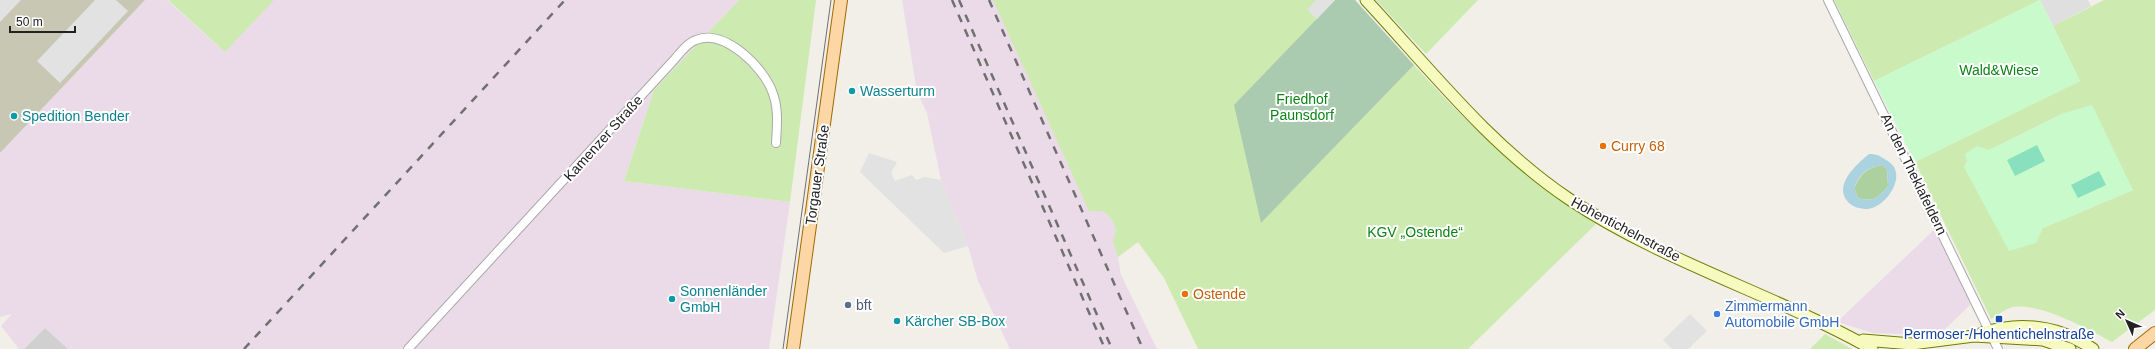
<svg xmlns="http://www.w3.org/2000/svg" width="2155" height="349" viewBox="0 0 2155 349" font-family="Helvetica,sans-serif">
<rect width="100%" height="100%" fill="#f2efe9"/>
<path fill="#e0dfdf" d="M2040 0H2088L2091 6 2053 26Z"/>
<g fill="#ebdbe8">
<path d="M145 0H167L218 46 263 0H739L654 90 624 181 790 202 769 349H68L45 328 24 349H19L1 326 12 314 0 317V153Z"/>
<path d="M902 0H999L1138 242 1118 257 1121 275 1157 349H1010L978 281 968 246 941 180 927 113 917 92Z"/>
<path d="M1935 229 1971 304 1942 332 1923 335 1873 333 1837 322Z"/>
</g>
<path fill="#d0d0d0" d="M45 328 68 349H24Z"/>
<path fill="#c7c7b4" d="M0 0H145L0 153Z"/>
<g fill="#cdebb0" fill-rule="evenodd">
<path d="M168 0H274L225 52Z"/>
<path d="M739 0H816L790 202 624 181 654 90Z"/>
<path d="M993 0H1335L1317 19 1261 223 1414 65C1468 125 1528 180 1596 224L1468 349H1198L1164 278 1138 242 1118 257 1113 241 1116 229 1111 218 1103 211H1089Z"/>
<path d="M1376 0H1478L1426 54Z"/>
<path d="M1834 0H2040L1874 81Z"/>
<path d="M2104 0H2155V310L2112 342C2090 330 2039 302 2013 307 2006 308 1997 316 1991 319L1915 162 2080 81 2053 26ZM2064 113 2133 190 2043 228 1964 167 1967 161Z"/>
<path d="M1825 334 1852 349H1810Z"/>
</g>
<path fill="#add19e" d="M1882 165 1887 169 1888 186C1879 197 1873 203 1858 198L1854 188C1861 174 1866 168 1882 165Z"/>
<path fill="#aacbaf" d="M1335 0H1355L1414 65 1261 223 1234 105Z"/>
<g fill="#c8facc">
<path d="M2040 0 2080 81 1915 162 1874 81Z"/>
<path d="M2092 105 2133 190 2043 228 2036 243 2009 251 1964 167 1967 161 1965 154 1977 146 1989 150 2064 113Z"/>
</g>
<g fill="#88e0be">
<path d="M2037 145 2045 161 2015 176 2007 160Z"/>
<path d="M2099 171 2106 185 2078 198 2071 185Z"/>
</g>
<g fill="#e2e2e2">
<path d="M0 0H21L0 22Z"/>
<path d="M95 0H116L128 11 60 83 37 61Z"/>
<path d="M1316 0H1335L1317 19 1307 10Z"/>
<path d="M869 153 897 162 891 173 895 181 912 175 916 180 925 177 941 180 968 246 944 253 860 172Z"/>
<path d="M1690 314 1707 331 1688 349H1672L1663 340Z"/>
</g>
<path fill="#aad3df" fill-rule="evenodd" d="M1869 154C1877 154 1880 156 1886 160 1911 173 1885 209 1867 209 1860 209 1853 207 1848 202 1833 185 1856 165 1869 154ZM1881 165 1887 169 1888 186C1879 197 1873 203 1858 198L1854 188C1861 173 1865 169 1881 165Z"/>
<g fill="none" stroke-linecap="round" stroke-linejoin="round">
<defs>
<g id="street">
<path d="M1828 0 1998 349"/>
<path d="M408 349 673 61C679 54 687 43 696 40 724 28 763 67 772 91 779 108 777 125 776 143"/>
</g>
<g id="secondary">
<path d="M1366 0C1430 69 1490 146 1569 199 1663 262 1774 294 1872 349"/>
<path d="M1982 333C2021 321 2059 326 2093 349"/>
<path d="M1863 340 1912 344 1974 336 2043 340 2070 349"/>
</g>
<g id="primary">
<path d="M793 349 841 0"/>
<path d="M2135 349 2155 333"/>
</g>
</defs>
<use href="#street" stroke="#a9a9a9" stroke-width="10"/>
<use href="#secondary" stroke="#707d05" stroke-width="13"/>
<use href="#primary" stroke="#a06b00" stroke-width="14"/>
<use href="#street" stroke="#fff" stroke-width="8"/>
<use href="#secondary" stroke="#f7fabf" stroke-width="11"/>
<use href="#primary" stroke="#fcd6a4" stroke-width="12"/>
<path stroke="#707070" stroke-width="1" d="M783 349 831 0"/>
<g stroke="#707070" stroke-width="2.5" stroke-dasharray="8 8" stroke-linecap="butt">
<path d="M952 0 1105 349"/>
<path d="M959 0 1112 349"/>
<path d="M989 0 1143 349"/>
<path d="M244 349 565 0"/>
</g>
</g>
<g fill="#0f9aa8" stroke="#fff" stroke-width="1.5">
<circle cx="852" cy="91" r="4"/>
<circle cx="14" cy="116" r="4"/>
<circle cx="672" cy="299" r="4"/>
<circle cx="897" cy="321" r="4"/>
</g>
<g fill="#e8710a" stroke="#fff" stroke-width="1.5">
<circle cx="1603" cy="146" r="4"/>
<circle cx="1185" cy="294" r="4"/>
</g>
<circle fill="#5c6f8a" stroke="#fff" stroke-width="1.5" cx="848" cy="305" r="4"/>
<circle fill="#3f7fe0" stroke="#fff" stroke-width="1.5" cx="1717" cy="314" r="4"/>
<rect fill="#1a4fb4" stroke="#fff" stroke-width="1.5" x="1995" y="315" width="8" height="8" rx="2"/>
<g text-anchor="middle" stroke-width="4" stroke-linejoin="round" paint-order="stroke">
<g font-size="14" fill="#0c8416" stroke="#fff">
<text x="1999" y="75">Wald&amp;Wiese</text>
<text x="1302" y="104">Friedhof<tspan x="1302" dy="16">Paunsdorf</tspan></text>
<text x="1415" y="237">KGV „Ostende“</text>
</g>
<g font-size="14" fill="#0d838f" stroke="#fff" text-anchor="start">
<text x="860" y="96">Wasserturm</text>
<text x="22" y="121">Spedition Bender</text>
<text x="680" y="296">Sonnenländer<tspan x="680" dy="16">GmbH</tspan></text>
<text x="905" y="326">Kärcher SB-Box</text>
</g>
<g font-size="14" fill="#222" stroke="#fff">
<text transform="translate(603 138) rotate(-48)" y="5">Kamenzer Straße</text>
<text transform="translate(1914 174) rotate(64)" y="5">An den Theklafeldern</text>
<text transform="translate(817 175) rotate(-82)" y="5">Torgauer Straße</text>
<text transform="translate(1626 229) rotate(28)" y="5">Hohentichelnstraße</text>
</g>
<g font-size="14" fill="#c56008" stroke="#fff" text-anchor="start">
<text x="1611" y="151">Curry 68</text>
<text x="1193" y="299">Ostende</text>
</g>
<g font-size="14" fill="#4e5e75" stroke="#fff" text-anchor="start">
<text x="856" y="310">bft</text>
</g>
<g font-size="14" fill="#366cbe" stroke="#fff" text-anchor="start">
<text x="1725" y="311">Zimmermann<tspan x="1725" dy="16">Automobile GmbH</tspan></text>
</g>
<g font-size="14" fill="#164399" stroke="#fff">
<text x="1999" y="339">Permoser-/Hohentichelnstraße</text>
</g>
</g>
<g transform="translate(2127 321) rotate(315)" stroke="#ffffff" stroke-width="3" paint-order="stroke">
<path d="M0-3L7 15L0 10L-7 15Z" fill="#222222"/>
<text y="-6" font-size="11" font-weight="bold" text-anchor="middle" fill="#222222">N</text>
</g>
<path d="M10 26v6h65v-6" fill="none" stroke="#222222" stroke-width="2"/>
<text x="16" y="26" font-size="12" fill="#222222" stroke="#ffffff" stroke-width="3" paint-order="stroke">50 m</text>
</svg>
